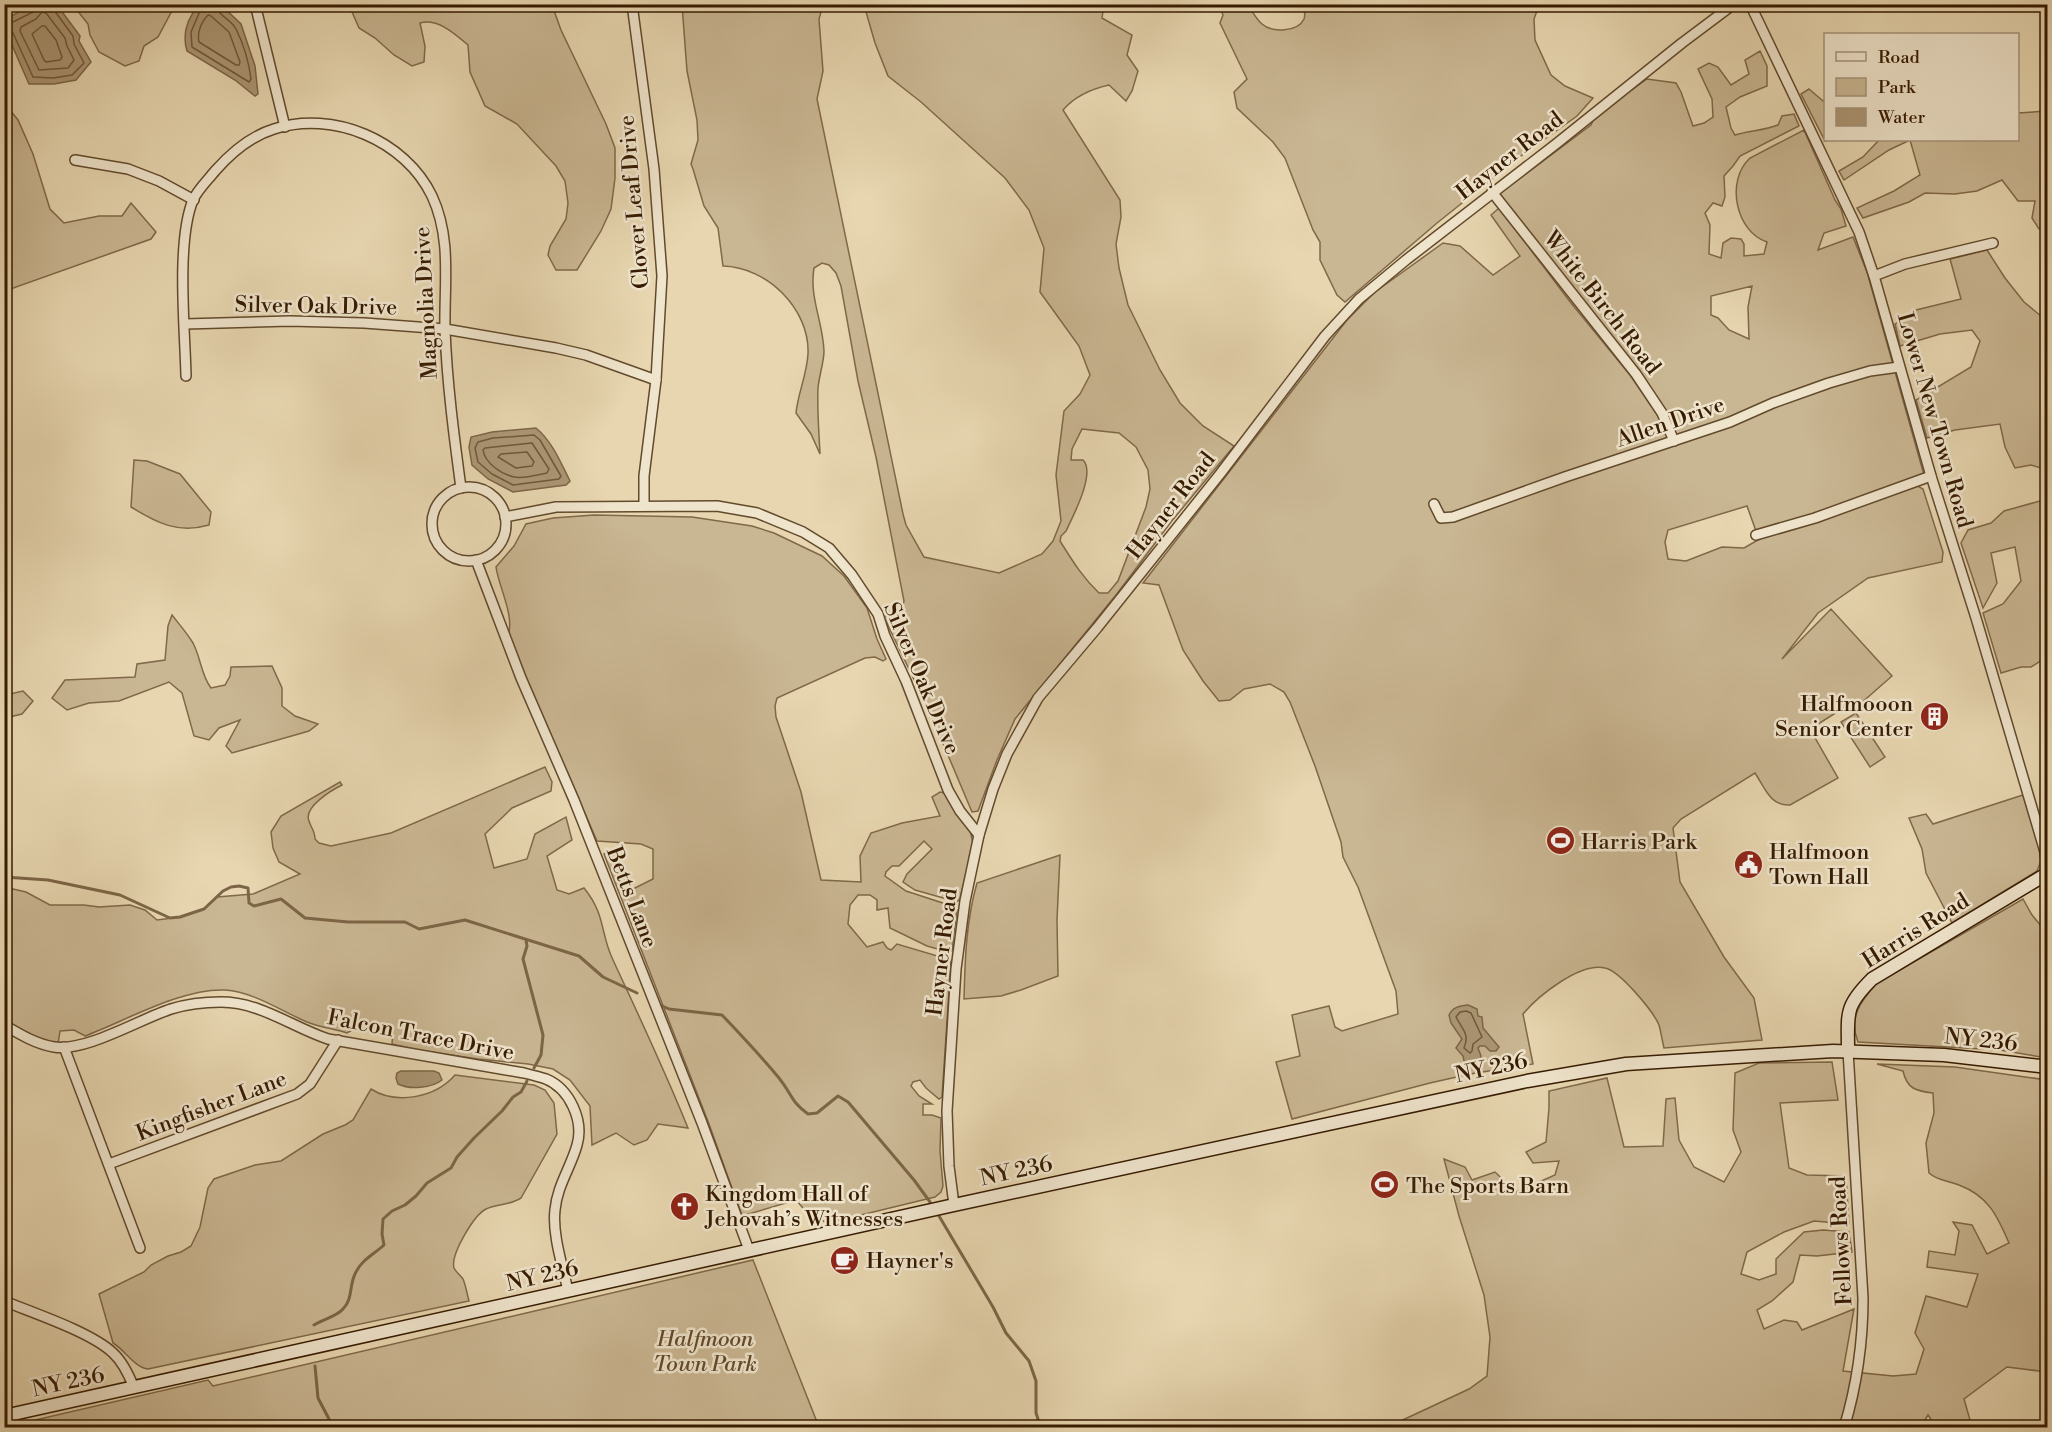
<svg xmlns="http://www.w3.org/2000/svg" width="2052" height="1432" viewBox="0 0 2052 1432" font-family="'Libre Bodoni',serif">
<rect width="100%" height="100%" fill="#e7d6b0"/>
<filter id="stains"><feTurbulence type="fractalNoise" baseFrequency=".00333" numOctaves="4"/><feColorMatrix values="0 0 0 0 .2 0 0 0 0 .09 0 0 0 0 .02 0 0 0 .5 -.17"/></filter>
<radialGradient id="worn" r=".72"><stop offset=".6" stop-color="#630" stop-opacity="0"/><stop offset="1" stop-color="#630" stop-opacity=".3"/></radialGradient>
<g fill="#c9b692" stroke="#806849" stroke-width="1.5" fill-rule="evenodd">
<path d="M73 5H175L158 37 144 46 139 61 125 66 99 52 90 35 88 24Z"/>
<path d="M349 5H552L561 30 606 124 615 148V178L611 209 601 231 577 270H556L548 255 550 246 566 219 568 203 565 181 556 166 517 124 485 106 470 72 468 45C455 34 438 18 420 23L425 46 424 62 412 66 394 55 375 38 359 28Z"/>
<path d="M682 5H823L819 19 823 71 817 99 903 514 906 525 924 557 999 573 1042 554 1053 541 1061 521 1056 475 1064 411 1080 394 1090 375 1079 346 1040 292 1044 248 1029 210 1005 178 921 102 888 76 875 43 864 5H1104L1102 18 1132 35 1127 55 1138 71 1132 91 1126 101 1109 85C1091 89 1075 96 1063 110L1120 200 1121 217 1116 244 1119 268 1128 305 1160 370 1180 403 1203 426 1234 446 1171 522 1116 595 1015 719 997 760 978 811 972 812 931 715 884 617 887 615 899 619 904 601 876 457 858 381 841 286 836 273 829 265 822 263 814 268C809 297 823 322 824 351 824 362 819 376 818 388 817 410 819 432 820 454L811 434 796 413C798 393 807 374 808 354 810 309 767 267 723 266L718 228 704 206 693 169 691 164 698 140 697 120 687 71ZM1082 429 1119 433 1136 447 1148 470 1150 489 1146 507 1118 581 1108 593H1099C1082 577 1072 560 1060 541L1061 536 1066 531C1073 516 1096 473 1083 460H1071L1072 449Z"/>
<path d="M1219 5H1248C1252 11 1256 19 1262 24 1272 33 1298 32 1304 19 1306 14 1304 9 1303 5H1539L1534 19 1535 40 1551 75 1565 86 1593 98 1577 116 1521 156 1437 223 1345 302 1337 295 1320 260V242L1313 230 1285 158 1273 142 1237 108 1234 92 1247 79 1220 23 1223 15Z"/>
<path d="M1760 51 1767 66V86L1740 97 1726 107 1731 128 1735 135C1750 130 1763 131 1778 125L1782 116 1794 114 1799 126 1740 156 1733 166 1724 176 1725 197 1722 206 1713 203 1705 213 1710 225 1709 254 1721 258 1723 243 1731 238 1741 239 1744 244V256L1764 254 1767 242C1736 232 1725 181 1750 158L1804 130 1835 200 1841 209 1846 226 1824 233 1818 250 1853 237 1867 272 1924 475 1820 513 1756 531 1747 506 1668 530 1665 542 1668 559 1686 561 1722 547 1744 548 1765 536 1916 485 1923 489 1943 552 1942 562 1868 578 1818 613 1782 659 1831 609 1892 676 1851 712 1845 707 1810 729 1838 778 1790 805C1770 806 1765 788 1755 773L1681 819 1673 828 1680 882 1724 957 1754 998 1762 1040 1664 1048C1662 1040 1661 1032 1659 1025 1653 1011 1620 971 1605 968 1580 962 1538 996 1523 1014L1533 1064 1470 1074 1430 1083 1292 1119 1276 1062 1300 1056 1292 1015 1329 1006 1335 1027 1342 1031 1398 1014 1396 991 1358 887 1343 857 1341 842 1315 766 1290 702 1284 692 1270 684 1244 689 1230 700 1219 701 1203 681 1183 650 1159 585 1143 583 1347 320 1375 292 1443 243 1460 246 1493 275 1520 256 1491 215 1499 208 1571 303 1630 375 1660 419 1656 397 1640 371 1610 335 1499 194 1591 125 1595 116 1647 79 1676 83 1681 92 1693 126 1704 123 1713 117 1712 99 1698 69 1709 63 1718 67 1731 85 1749 74 1745 60ZM1752 286 1748 307 1749 339 1729 330 1718 318 1711 315V296Z"/>
<path d="M1809 89 1823 101 1825 99 1826 140H1828L1825 141 1801 94Z"/>
<path d="M5 104 18 120 33 154 50 209 64 223 99 216H122L131 203 156 232 151 239 5 291Z"/>
<path d="M2047 111V227L2039 229 2032 218 2035 201H2018L2002 180 1977 191 1955 194 1925 193 1909 202 1863 218 1857 208 1894 191 1920 175 1910 140 1889 150 1844 180 1839 171 1863 157 1879 140H2018V113Z"/>
<path d="M1987 250 2005 278 2024 302 2047 321V470L2031 465 2015 468 2005 447 2000 424 1955 430 1927 438 1916 400 1971 367 1980 341 1972 330 1940 334 1900 346 1895 324 1916 310 1961 299 1950 259Z"/>
<path d="M134 460 147 461 180 474 211 512 209 525C178 534 157 523 131 507Z"/>
<path d="M2047 499V657L2031 667H2021L2001 673 1983 613 2003 604 2021 581 2015 547 1991 553 1997 583 1983 608 1961 543 1968 530 1991 523 2004 511Z"/>
<path d="M594 515 692 517 752 526 774 533 822 556 844 576 867 608 877 639 886 659 883 661 875 657 865 658 777 698 775 706 776 717 801 792 821 880 861 882 860 856 871 833 902 823 940 816 932 797 940 792 945 793 956 813 970 830 973 843 960 899 957 902 915 890 903 882 907 874 932 849 924 841 899 866H892L886 872 885 876 906 891 955 907 957 910 952 951 948 952 927 946 890 928 888 908 877 910V900L870 895H858L850 905 848 924 867 947 883 942 887 948 891 950 897 944 951 960 942 1097 939 1099 926 1088 920 1080 913 1082 911 1086 919 1096 932 1104H923V1115H932L941 1118 940 1151 943 1186 941 1192 935 1197 828 1223 810 1216 796 1200 742 1216 709 1124 604 854 609 850 613 851 618 858 629 891 653 879V849L641 844 597 841 508 636C515 616 499 588 496 567L514 546 526 524 553 518Z"/>
<path d="M172 615C179 624 187 633 193 643 201 658 201 675 211 688L225 685 230 676 231 667 272 666 282 688V706L295 716 318 724 309 731 232 753 226 746 240 720 219 728 209 740 194 736 182 693 169 682 119 701 89 703 67 710 52 698 65 680 135 677 137 664 165 660 168 626Z"/>
<path d="M23 691 33 701 22 714 5 718V695Z"/>
<path d="M1856 713 1885 757 1870 767 1841 722Z"/>
<path d="M545 767 552 782 551 791 512 808 485 834 494 868 527 859 535 834 566 817 572 840 547 856 557 890 569 894 584 888C606 915 600 933 613 960 639 1016 665 1071 688 1128L658 1124 647 1140 634 1145 616 1133 592 1145 590 1106 570 1080 553 1069 528 1064 478 1059 418 1050 392 1044 393 1032 382 1026 368 1021 347 1033C334 1029 319 1027 307 1022 281 1011 254 992 225 990 182 988 125 1021 85 1036L74 1030 60 1031 58 1044 29 1035 5 1022 4 887 26 892 50 905H84L99 907 130 905 145 910 157 920 180 917 204 909 217 897 253 894 300 874 279 862 273 848 271 832 281 816 340 782 342 785C332 790 303 807 309 821 311 828 315 831 315 839L319 843 331 846 391 833Z"/>
<path d="M2023 795 2039 848 2041 861 2037 871 1952 923 1926 873 1922 849 1909 818 1926 814 1933 824Z"/>
<path d="M1060 855 1057 920 1058 976 1021 990 1001 996 964 999C965 960 966 921 977 883Z"/>
<path d="M2023 899 2032 915 2047 933V1058L2000 1050 1858 1042C1848 1017 1861 1001 1877 983Z"/>
<path d="M1832 1062 1838 1100 1780 1103 1789 1168 1807 1175 1846 1176 1849 1224 1814 1221 1784 1232 1747 1252 1741 1274 1759 1280 1776 1274V1259L1804 1232 1823 1230 1849 1232 1852 1252 1817 1256 1800 1255 1793 1282 1772 1301 1757 1310 1764 1329 1784 1320 1797 1322 1802 1330 1854 1309 1843 1371 1893 1376 1916 1374 1924 1349 1915 1333 1926 1296 1967 1307 1978 1274 1927 1267 1929 1251 1955 1255 1959 1231 1953 1222 1972 1225 1987 1254 2009 1243C1997 1215 1988 1196 1959 1185 1947 1180 1938 1181 1929 1173L1926 1143 1934 1113 1933 1093C1916 1091 1907 1089 1903 1071L1877 1064 1955 1067 2047 1080V1372L2007 1367 1964 1399 1972 1427H1936L1928 1415 1920 1428H1769L1750 1421 1741 1428H1384L1392 1425 1469 1389 1487 1376 1490 1337 1484 1295 1459 1216 1444 1159 1465 1167 1472 1180 1495 1172 1516 1192 1555 1175 1559 1161 1533 1163 1526 1152 1546 1142 1549 1108V1091L1607 1078 1624 1147 1663 1146 1666 1099 1675 1098 1679 1140 1694 1167 1724 1182 1741 1152 1733 1130 1735 1073 1759 1063Z"/>
<path d="M455 1075 534 1085 545 1090 554 1103 557 1134 521 1198C510 1205 498 1204 486 1209 474 1215 450 1255 454 1268 456 1272 460 1275 463 1279 466 1286 467 1294 469 1301L148 1369C135 1368 125 1350 113 1343L99 1294 144 1272 151 1265 168 1256 181 1252 191 1246 200 1227 208 1188 214 1179 255 1165 281 1161 323 1134 345 1125 353 1120 371 1089C396 1105 435 1098 455 1075Z"/>
<path d="M753 1260 819 1427H5L208 1380 213 1386Z"/>
</g>
<g fill="#ab9674" stroke="#7c6546" stroke-width="1.5">
<path d="M33 5H57L80 36 79 41 91 62 76 80 54 84H29L5 29V22L7 18Z"/>
<path d="M204 5H221L241 24 255 66 258 94 255 96 235 80 187 51C182 34 187 19 198 6Z"/>
<path d="M536 428C552 441 561 463 570 481L566 485 513 492 488 479 472 465 469 447 471 437 492 432Z"/>
<path d="M1468 1005 1477 1009 1478 1016 1482 1017 1483 1028 1499 1047 1496 1051H1490L1485 1046H1480L1478 1048 1481 1056 1480 1060 1467 1063 1464 1061 1463 1056 1456 1048 1462 1039 1451 1023 1449 1015C1453 1007 1459 1006 1468 1005Z"/>
<path d="M401 1071H434L439 1073 442 1080C432 1088 410 1090 398 1084L396 1078 397 1073Z"/>
</g>
<g fill="none" stroke-linecap="round" stroke-linejoin="round">
<g stroke="#70583a" stroke-width="1.5">
<path d="M35 4 33 12 9 24 7 27 13 33 33 77 53 78 72 75 84 63 74 44 73 36 54 10 52 4"/>
<path d="M203 4 191 32 192 47 249 82 251 79C249 63 244 45 236 29 231 19 218 17 216 4"/>
<path d="M42 12 46 13 65 38 67 46 74 60 68 68 39 70 20 31 21 27 36 19Z"/>
<path d="M208 15 211 16 229 32 240 62 239 65H236L199 42C197 33 201 22 208 15Z"/>
<path d="M42 26H45L56 40 62 57 60 60 46 62 44 60 32 34Z"/>
<path d="M534 435 540 440 558 471 561 476 559 479 513 485 492 474 478 462 475 448 478 442 493 438Z"/>
<path d="M532 443 549 469 547 473C538 475 523 479 514 477 501 474 485 463 483 450L485 448Z"/>
<path d="M527 452 534 462 532 466 516 468 498 457 501 454Z"/>
<path d="M1466 1011 1471 1013 1482 1037 1473 1044 1472 1051 1470 1053 1464 1048C1470 1034 1462 1029 1456 1017L1460 1012Z"/>
</g>
<g stroke="#7c6546" stroke-width="3">
<path d="M4 877 48 880 120 895 170 918 180 917 204 909 223 891 231 887 239 886 248 888 249 903 254 906 281 899 305 918 348 922H405L419 929 465 920 579 956 603 977 637 993"/>
<path d="M526 940 527 946 523 959 543 1035 541 1055 534 1068"/>
<path d="M660 1005 669 1009 722 1015C742 1036 761 1056 779 1078 792 1094 790 1101 808 1114L817 1113 838 1096 848 1102 914 1180 930 1202"/>
<path d="M939 1216 993 1307 1006 1333 1029 1361 1036 1381V1413L1041 1428"/>
<path d="M314 1325C323 1319 336 1317 343 1309 353 1299 349 1286 355 1274 361 1260 373 1255 384 1245L382 1234 383 1219 392 1211 405 1205 416 1196 427 1183 451 1168 457 1157 474 1138 502 1111 513 1097 521 1092 527 1081"/>
<path d="M315 1366 318 1398 329 1419 335 1428"/>
</g>
<defs>
<g id="street">
<path d="M255 4 285 127"/>
<path d="M632 4 654 169 662 276 656 380 644 476V505"/>
<path d="M1750 4 1859 232 1874 276 1931 476 1976 618 2048 862"/>
<path d="M75 160 128 169 159 181 194 200"/>
<path d="M1492 192 1636 374 1662 413 1674 441"/>
<path d="M1874 276 1905 264 1993 243"/>
<path d="M185 324 290 321 364 323 445 329 556 348 586 355 656 380"/>
<path d="M186 376C185 329 176 242 193 200 198 189 208 180 215 171 230 154 251 136 274 129 333 110 405 140 432 196 452 239 444 284 445 330 447 383 454 436 461 488"/>
<circle cx="469" cy="524" r="37"/>
<path d="M1434 504 1441 518 1453 517 1565 477 1730 422 1773 403 1829 383 1870 371 1899 367"/>
<path d="M505 517 556 507 717 506 757 513 803 532 829 548 852 575 878 614 885 636 906 681 948 790 960 811 979 835"/>
<path d="M1756 535 1815 518 1931 476"/>
<path d="M476 560 521 678 574 800 702 1123 749 1250"/>
<path d="M4 1025C21 1035 36 1044 54 1047 86 1052 140 1019 171 1009 187 1004 204 1002 221 1002 260 1002 292 1027 328 1039L524 1073C532 1075 540 1077 546 1079 570 1089 584 1121 577 1145 571 1167 557 1186 555 1210 552 1234 563 1267 568 1291"/>
<path d="M64 1047 140 1248"/>
<path d="M109 1164 297 1094 310 1084 338 1040"/>
<path d="M954 1205 949 1166 947 1111 956 969 965 901 979 835 993 789 1007 754 1038 698 1097 628 1220 474 1325 336 1359 299 1406 260 1556 144 1682 43 1734 4"/>
<path d="M4 1301C33 1313 91 1332 113 1353 123 1362 129 1375 134 1388"/>
<path d="M1844 1428C1857 1385 1863 1342 1863 1298L1848 1051"/>
</g>
<g id="secondary">
<path d="M1848 1051C1848 1013 1844 1007 1872 979L2048 873"/>
<path d="M4 1416 954 1205 1527 1081 1626 1064 1833 1051 1944 1055 2048 1067"/>
</g>
</defs>
<use href="#street" stroke="#624a2c" stroke-width="12"/>
<use href="#secondary" stroke="#361b00" stroke-width="15"/>
<use href="#street" stroke="#efe4cc" stroke-width="9"/>
<use href="#secondary" stroke="#efe4cc" stroke-width="12"/>
</g>
<defs>
<symbol id="building-disc" viewBox="-11 -11 22 22"><circle r="9.5" fill="#8f2418" stroke="#efe4cc"/><path d="M-4-6H4V6H1V3H-1V6H-4ZM-2.5-4.3h1.7v1.8h-1.7ZM.8-4.3h1.7v1.8H.8ZM-2.5-1h1.7V.8h-1.7ZM.8-1h1.7V.8H.8Z" fill="#fff"/></symbol>
<symbol id="stadium-disc" viewBox="-11 -11 22 22"><circle r="9.5" fill="#8f2418" stroke="#efe4cc"/><path d="M0-5a6.5 5 0 1 0 0 10a6.5 5 0 1 0 0-10ZM-3.5-1.8h7v3.6h-7Z" fill="#fff"/></symbol>
<symbol id="civic-disc" viewBox="-11 -11 22 22"><circle r="9.5" fill="#8f2418" stroke="#efe4cc"/><path d="M-.6-6.5H3V-4.5H.6V-3L4-1V1h2V6H-6V1h2V-1L-.6-3ZM-1.2 2.5V6h2.4V2.5Z" fill="#fff"/></symbol>
<symbol id="church-disc" viewBox="-11 -11 22 22"><circle r="9.5" fill="#8f2418" stroke="#efe4cc"/><path d="M-1.2-6h2.4v3.5h3.3v2.4h-3.3V6h-2.4V-.1h-3.3v-2.4h3.3Z" fill="#fff"/></symbol>
<symbol id="cafe-disc" viewBox="-11 -11 22 22"><circle r="9.5" fill="#8f2418" stroke="#efe4cc"/><path d="M-5.5-4.5H6V0H3Q3 3.5 0 3.5H-2.5Q-5.5 3.5-5.5 0ZM3-3.2v2h1.7v-2ZM-6 4.5H4V6H-6Z" fill="#fff"/></symbol>
</defs>
<g fill-rule="evenodd">
<use href="#building-disc" x="1918" y="700" width="33" height="33"/>
<use href="#stadium-disc" x="1544" y="824" width="33" height="33"/>
<use href="#civic-disc" x="1732" y="848" width="33" height="33"/>
<use href="#stadium-disc" x="1368" y="1168" width="33" height="33"/>
<use href="#church-disc" x="668" y="1190" width="33" height="33"/>
<use href="#cafe-disc" x="828" y="1244" width="33" height="33"/>
</g>
<g text-anchor="middle" stroke-width="5" stroke-linejoin="round" paint-order="stroke">
<g font-size="22" fill="#361b00" stroke="#efe4cc">
<text transform="translate(1509 155) rotate(-38)" y="8">Hayner Road</text>
<text transform="translate(633 202) rotate(-95)" y="8">Clover Leaf Drive</text>
<text transform="translate(1603 302) rotate(52)" y="8">White Birch Road</text>
<text transform="translate(425 303) rotate(-93)" y="8">Magnolia Drive</text>
<text transform="translate(316 305) rotate(1)" y="8">Silver Oak Drive</text>
<text transform="translate(1936 420) rotate(74)" y="8">Lower New Town Road</text>
<text transform="translate(1670 421) rotate(-19)" y="8">Allen Drive</text>
<text transform="translate(1170 505) rotate(-52)" y="8">Hayner Road</text>
<text transform="translate(923 678) rotate(67)" y="8">Silver Oak Drive</text>
<text transform="translate(633 897) rotate(69)" y="8">Betts Lane</text>
<text transform="translate(1915 930) rotate(-32)" y="8">Harris Road</text>
<text transform="translate(941 952) rotate(-83)" y="8">Hayner Road</text>
<text transform="translate(421 1034) rotate(11)" y="8">Falcon Trace Drive</text>
<text transform="translate(1981 1039) rotate(6)" y="8">NY 236</text>
<text transform="translate(1491 1067) rotate(-12)" y="8">NY 236</text>
<text transform="translate(211 1105) rotate(-21)" y="8">Kingfisher Lane</text>
<text transform="translate(1016 1170) rotate(-12)" y="8">NY 236</text>
<text transform="translate(1840 1241) rotate(-93)" y="8">Fellows Road</text>
<text transform="translate(542 1275) rotate(-13)" y="8">NY 236</text>
<text transform="translate(68 1381) rotate(-12)" y="8">NY 236</text>
</g>
<g font-size="22" fill="#361b00" stroke="#efe4cc" text-anchor="start">
<text x="1913" y="711" text-anchor="end">Halfmooon<tspan x="1913" dy="25">Senior Center</tspan></text>
<text x="1581" y="849">Harris Park</text>
<text x="1769" y="859">Halfmoon<tspan x="1769" dy="25">Town Hall</tspan></text>
<text x="1406" y="1193">The Sports Barn</text>
<text x="705" y="1201">Kingdom Hall of<tspan x="705" dy="25">Jehovah’s Witnesses</tspan></text>
<text x="866" y="1268">Hayner's</text>
</g>
<g font-size="22" font-style="italic" fill="#624a2c" stroke="#efe4cc">
<text x="705" y="1346">Halfmoon<tspan x="705" dy="25">Town Park</tspan></text>
</g>
</g>
<rect width="2052" height="1432" fill="none" stroke="#e7d6b0" stroke-width="24"/>
<rect x="6" y="6" width="2040" height="1420" fill="none" stroke="#361b00" stroke-width="3"/>
<rect x="12" y="12" width="2028" height="1408" fill="none" stroke="#361b00" stroke-width="1.5"/>
<rect x="1824" y="33" width="195" height="108" fill="#efe4cc" stroke="#a5947a" stroke-width="1.5"/>
<rect x="1836" y="52" width="30" height="9" fill="#efe4cc" stroke="#a5947a" stroke-width="1.5"/>
<text x="1878" y="63" font-size="18" fill="#361b00">Road</text>
<rect x="1836" y="78" width="30" height="18" fill="#c9b692" stroke="#a5947a" stroke-width="1.5"/>
<text x="1878" y="93" font-size="18" fill="#361b00">Park</text>
<rect x="1836" y="108" width="30" height="18" fill="#ab9674" stroke="#a5947a" stroke-width="1.5"/>
<text x="1878" y="123" font-size="18" fill="#361b00">Water</text>
<rect width="100%" height="100%" filter="url(#stains)"/>
<rect width="100%" height="100%" fill="url(#worn)"/>
</svg>
